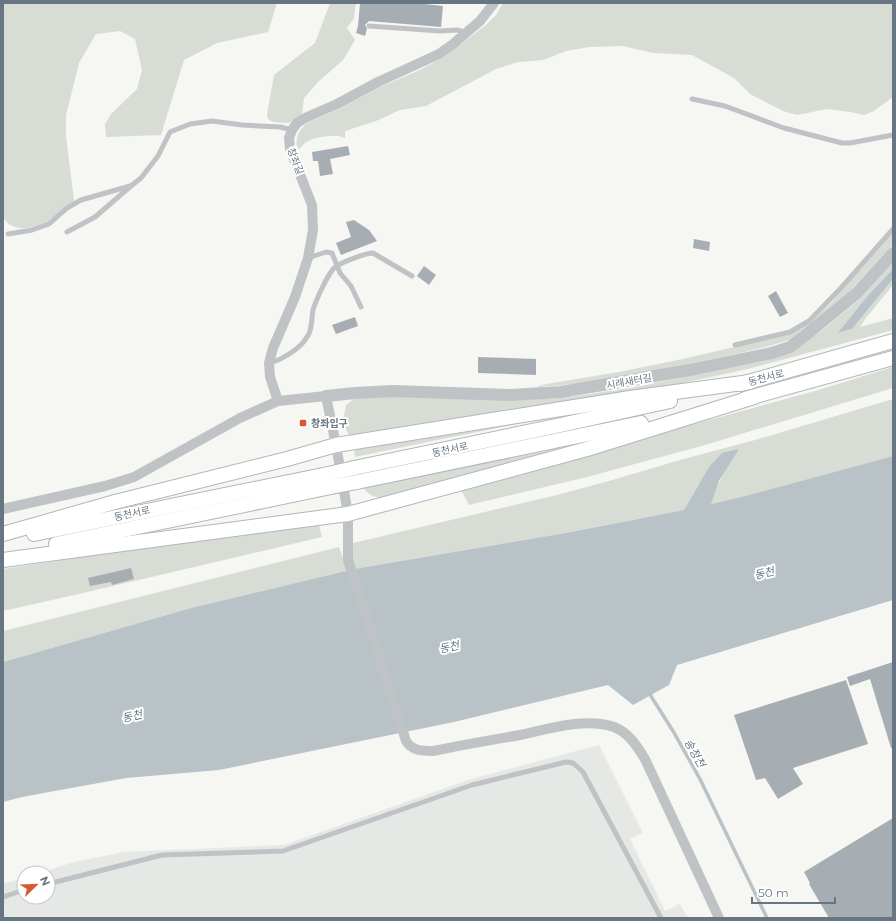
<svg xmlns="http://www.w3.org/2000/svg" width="896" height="921" viewBox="0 0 896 921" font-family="Montserrat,'Noto Sans KR',sans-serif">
<rect width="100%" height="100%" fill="#f6f6f3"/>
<path fill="#e6e8e6" d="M599 745 643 833 630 839 665 911 680 904 688 918H3V884L24 878V897H48V873H39L74 862 124 852 284 845 471 779Z"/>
<g fill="#d7dcd4">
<path d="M3 3H277L268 32 217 43 184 60 161 135 106 137 105 124 111 114 137 89 142 70 135 39 120 31 96 34 79 63 66 115V136L74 201C65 207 56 217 47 222 34 229 9 233 3 216Z"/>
<path d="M330 3H356L354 18 347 28 355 40 343 60 318 82 304 98 302 114 289 123 273 122 268 119 267 114 274 75 315 43Z"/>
<path d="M503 3H893V97L874 111 864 115 850 112 827 109 797 115 783 111 750 94 734 78 692 55 654 53 622 46 589 47 566 51 543 60 518 62 496 69 426 106 400 110 376 121 345 131V138L339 136H328L315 138 306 142 298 150C294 139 299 130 307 123L339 109 380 87 420 70 442 58 486 25 496 15Z"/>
<path d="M893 233V244L851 290 793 338 789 340C758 350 725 356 694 363 643 373 590 384 538 387V386L547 384 619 372 678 360 791 334 811 322 831 303Z"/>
<path d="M893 261V269L865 299 839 333 852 329 893 279V285L865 319 860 327 893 318V330L748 369 650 390 352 436 349 435 346 430 344 416 346 405 354 399 393 396 510 400 563 398 630 388 773 359 798 347 820 332 860 299Z"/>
<path d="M893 367V388L705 445 587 477 469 505 460 488 815 391Z"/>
<path d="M893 399V456L749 495 710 504 715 491 726 469 722 453C706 471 696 489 684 510L566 533 354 569 191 608 3 662V631L339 547 343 558 352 549 353 543 557 495 609 481 680 460 755 440Z"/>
<path d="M584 411 447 438 355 457 354 449Z"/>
<path d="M561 448V450L383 498C374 497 368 495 363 487Z"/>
<path d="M319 525 322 537 83 593 3 611V569L168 544Z"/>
</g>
<g fill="#b8c2c7">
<path d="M893 269V279L852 329 838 333 865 299Z"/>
<path d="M739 449 719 481 711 504 749 495 893 456V600L677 665 669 685 633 705 608 685 454 722 219 770 126 778 22 797 3 802V662L191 608 354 569 566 533 684 510 709 467 722 453Z"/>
</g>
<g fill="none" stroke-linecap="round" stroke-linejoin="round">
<path stroke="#b8c2c7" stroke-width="3.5" d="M649 693 673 731 700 779 767 918"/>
</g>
<g fill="#a7aeb3">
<path d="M360 3H416L443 6 441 27 369 21 365 25 367 29 365 36 356 33 358 26Z"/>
<path d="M348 146 350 155 330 159 333 174 320 176 318 161H313L312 152Z"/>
<path d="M354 220 369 230 377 241 341 255 336 243 351 237 346 222Z"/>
<path d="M694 239 710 242 709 251 693 248Z"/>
<path d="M424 266 436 275 429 285 417 276Z"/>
<path d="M776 291 788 313 780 317 768 296Z"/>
<path d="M355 317 358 326 336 334 332 325Z"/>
<path d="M478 357 536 359V375L478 373Z"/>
<path d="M131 568 134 579 112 585 111 582 90 586 88 578Z"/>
<path d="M893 662V748H891L870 679 850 686 847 677Z"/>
<path d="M846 680 868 744 793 768 803 784 778 799 765 778 756 780 734 715Z"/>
<path d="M893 818V918H829L809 884 810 883 804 872Z"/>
</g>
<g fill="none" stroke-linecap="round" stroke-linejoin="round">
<defs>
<g id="secondary">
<path d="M741 384 893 341"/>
<path d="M745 399 893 358"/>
<path d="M354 468 556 426 670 401"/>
<path d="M357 482 641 423"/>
<path d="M3 534 115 502 287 459 336 445 630 398 750 382"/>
<path d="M34 534 328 474"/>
<path d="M56 544 331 487"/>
<path d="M3 560 348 514 587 449 754 397"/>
</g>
</defs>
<use href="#secondary" stroke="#b2b7bb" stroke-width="16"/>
<g stroke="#bfc3c6" stroke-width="5">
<path d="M369 26 440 31 457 30 461 31 464 35"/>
<path d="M692 99 725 106 784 128 842 143H850L893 135"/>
<path d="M67 232 95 217 131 186 141 178 158 156 170 132 190 124 212 121 242 125 280 127 292 130"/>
<path d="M8 234 32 230 49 224 67 208 81 200 130 186"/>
<path d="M308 258 326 252 332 253 340 273 351 286 361 307"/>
<path d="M735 345 790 332 809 321 841 288 893 229"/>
<path d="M270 363C283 359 300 349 307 337 313 329 311 319 313 310 316 300 327 276 334 268 339 263 366 253 373 253L412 276"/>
<path d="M48 884 162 855 283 851 472 785 566 762 573 763 583 772 661 918"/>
<path d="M3 897 24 890"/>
</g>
<g stroke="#bfc3c6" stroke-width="10">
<path d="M278 401 270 377 269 363 273 348 295 297 308 258 313 230 312 205 290 149 289 138 292 130 297 123 305 118 337 104 378 82 439 54 453 44 480 21 494 3"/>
<path d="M3 509 105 486 134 477 240 418 278 401 326 396 336 445 348 514V560L406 741C412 751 423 751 433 751 462 745 491 740 520 735 548 729 586 717 614 727 629 733 637 746 645 759L719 918"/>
</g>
<path stroke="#bfc3c6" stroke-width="12" d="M326 396 355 393 393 391 510 395 561 392 690 370 772 353 790 347 807 334 857 293 893 253"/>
<use href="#secondary" stroke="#fff" stroke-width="14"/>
<defs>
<g id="secondary-bridge">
<path d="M328 474 354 468"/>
<path d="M331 487 357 482"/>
</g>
</defs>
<use href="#secondary-bridge" stroke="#b2b7bb" stroke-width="16" stroke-linecap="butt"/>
<use href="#secondary-bridge" stroke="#fff" stroke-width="14"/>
</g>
<rect fill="#d75832" stroke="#fff" stroke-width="1.5" x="299" y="419" width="8" height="8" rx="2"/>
<g text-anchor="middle" stroke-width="4" stroke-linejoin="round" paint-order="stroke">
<g font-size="10" fill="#677682" stroke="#fff">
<text transform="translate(296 161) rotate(69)" y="4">창좌길</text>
<text transform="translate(766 377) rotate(-15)" y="4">동천서로</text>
<text transform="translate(629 381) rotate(-10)" y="4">시례새터길</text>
<text transform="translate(450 449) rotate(-12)" y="4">동천서로</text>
<text transform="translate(132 513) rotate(-12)" y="4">동천서로</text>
</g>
<g font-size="10" font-weight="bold" fill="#677682" stroke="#fff" text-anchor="start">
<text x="311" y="427">창좌입구</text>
</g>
<g font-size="11" font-style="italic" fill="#63777f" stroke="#fff">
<text transform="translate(764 573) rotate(-14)" y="4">동천</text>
<text transform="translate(449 647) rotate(-12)" y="4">동천</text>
<text transform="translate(132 716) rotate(-13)" y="4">동천</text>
<text transform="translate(695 753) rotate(60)" y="4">송정천</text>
</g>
</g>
<rect width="896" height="921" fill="none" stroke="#677682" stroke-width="8"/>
<g transform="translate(36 885) rotate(67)"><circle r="19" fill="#ffffff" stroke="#c2c8cd"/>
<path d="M0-3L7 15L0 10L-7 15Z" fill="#d75832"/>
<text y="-6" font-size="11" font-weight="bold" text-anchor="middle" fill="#677682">N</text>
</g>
<path d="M752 897v6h83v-6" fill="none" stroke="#677682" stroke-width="2"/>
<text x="758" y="897" font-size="12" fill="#677682" stroke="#ffffff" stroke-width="3" paint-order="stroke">50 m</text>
</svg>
